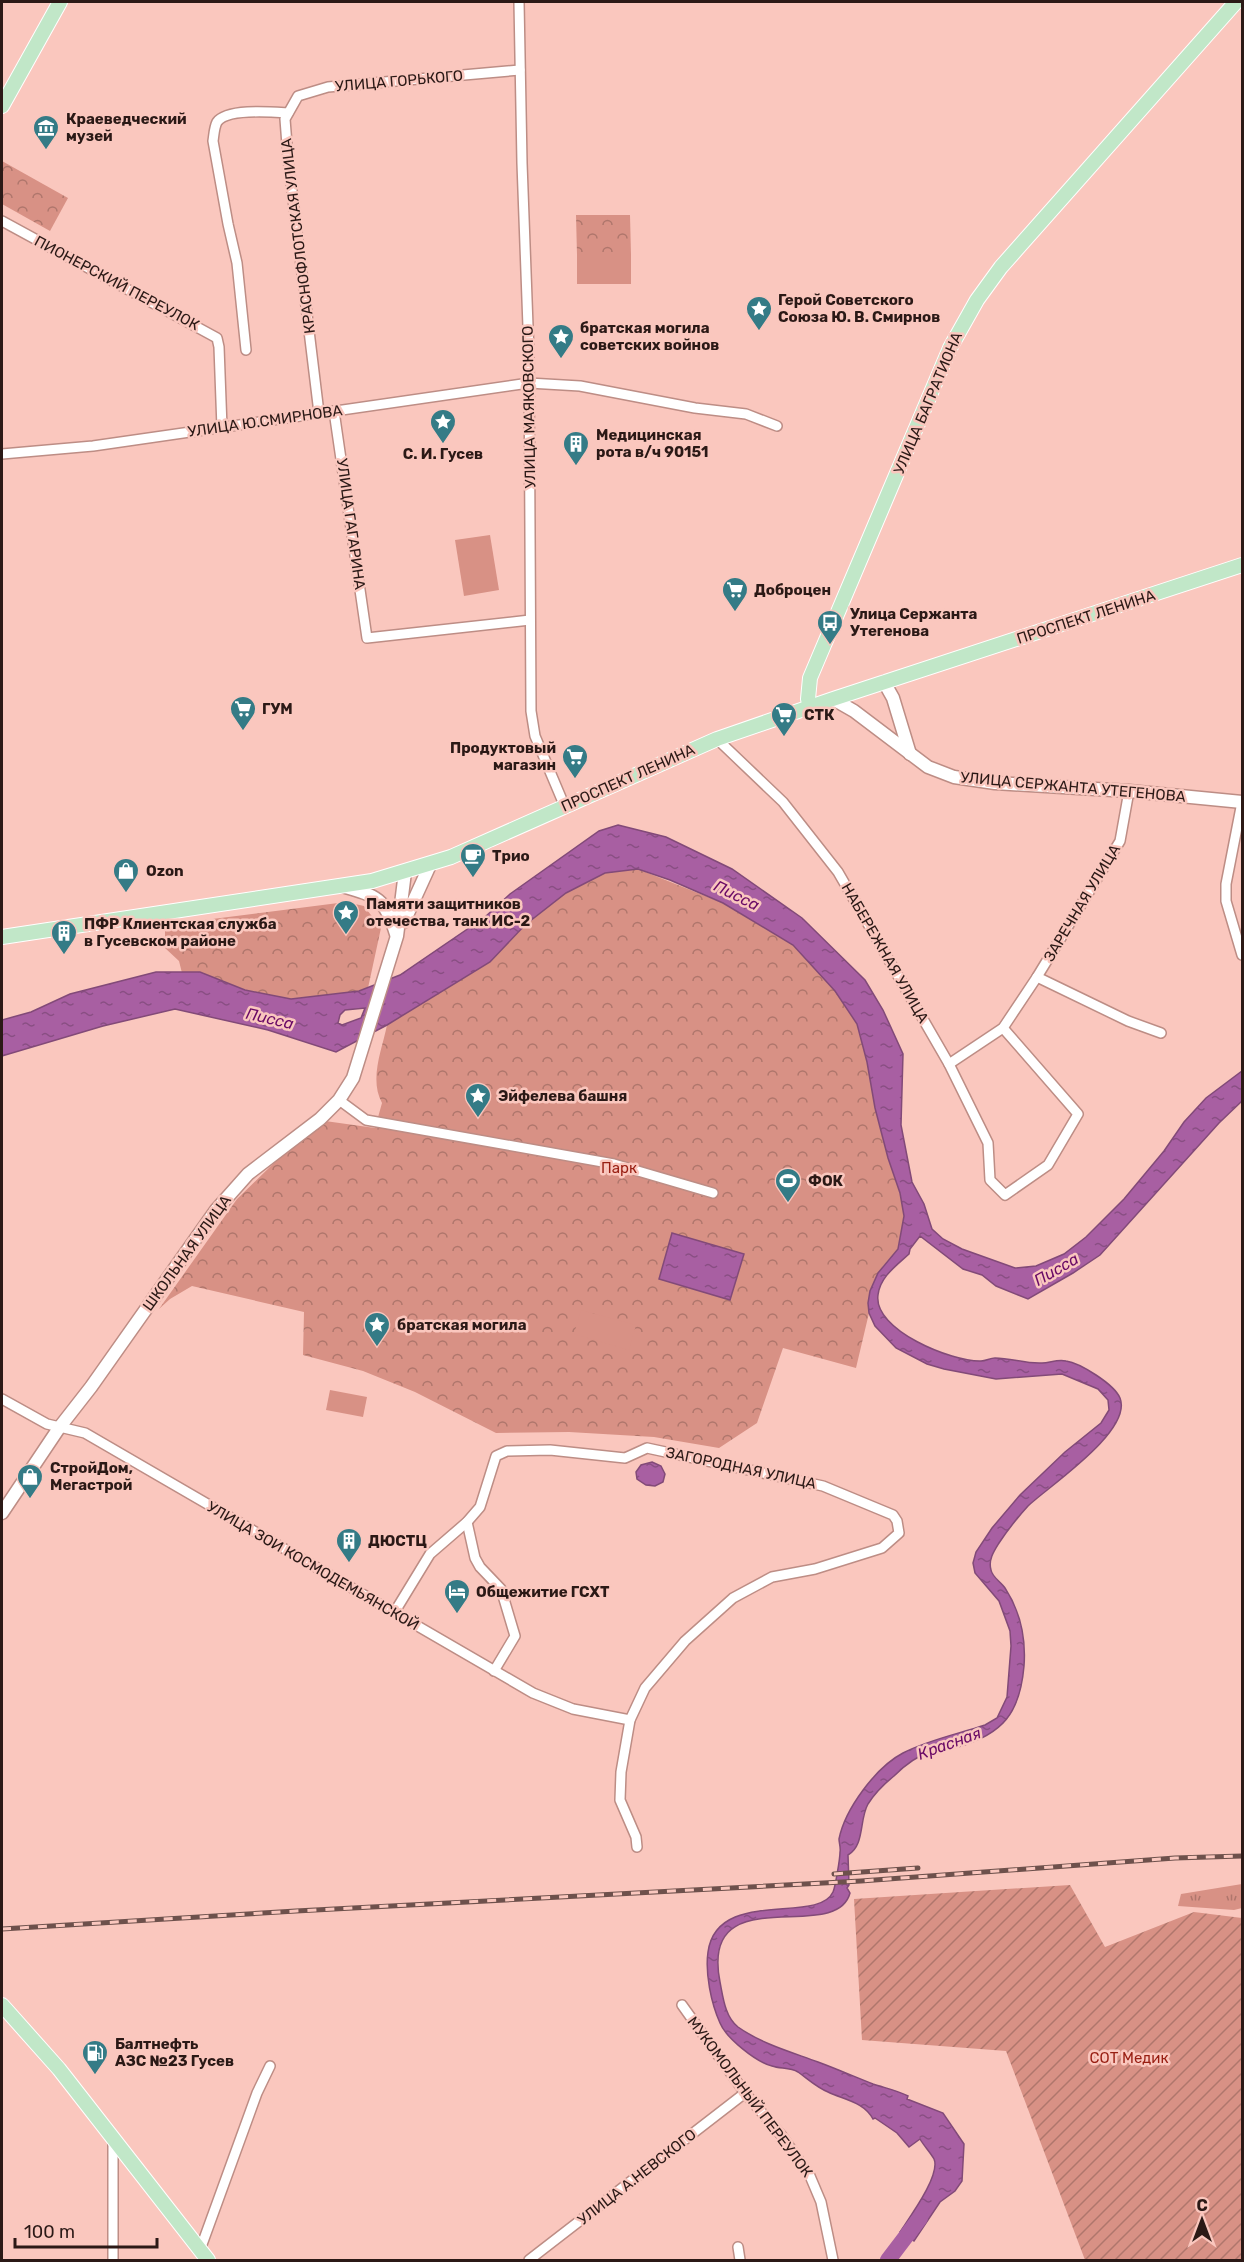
<svg xmlns="http://www.w3.org/2000/svg" width="1244" height="2262" viewBox="0 0 1244 2262" font-family="Rubik,sans-serif">
<defs>
<pattern id="grass-tufts" width="24" height="20" patternUnits="userSpaceOnUse" patternTransform="scale(1.5)"><rect width="24" height="20" fill="#d89185"/><path d="M3 7l-1-3M5 7V3M7 7l1-3M15 17l-1-3M17 17v-4M19 17l1-3" fill="none" stroke="#af766c"/></pattern>
<pattern id="park-crowns" width="20" height="18" patternUnits="userSpaceOnUse" patternTransform="scale(1.5)"><rect width="20" height="18" fill="#d89185"/><path d="M2 6a3 3 0 1 1 6 0M12 15a3 3 0 1 1 6 0" fill="none" stroke="#af766c"/></pattern>
<pattern id="garden-furrows" width="10" height="10" patternUnits="userSpaceOnUse" patternTransform="scale(1.5)"><rect width="10" height="10" fill="#d89185"/><path d="M-1 1l2-2M0 10L10 0M9 11l2-2" fill="none" stroke="#af766c"/></pattern>
<pattern id="water-ripples" width="26" height="14" patternUnits="userSpaceOnUse" patternTransform="scale(1.5)"><rect width="26" height="14" fill="#a85fa2"/><path d="M2 4q2-2 4 0t4 0M15 11q2-2 4 0t4 0" fill="none" stroke="#894e83"/></pattern>
</defs>
<rect width="100%" height="100%" fill="#fac7be"/>
<path fill="url(#grass-tufts)" d="M1242 1884V1908L1234 1910 1178 1906 1181 1894Z"/>
<g fill="url(#park-crowns)">
<path d="M2 161 68 198 50 231 2 204Z"/>
<path d="M576 215H630L631 255H577Z"/>
<path d="M638 869 723 903 794 945 835 991 857 1024 867 1062 875 1108 888 1158 900 1193 904 1216 898 1249 883 1266 868 1303 869 1313 856 1368 783 1348 757 1423 719 1448 654 1437 569 1432 496 1433 415 1392 363 1371 303 1355 304 1312 192 1286 170 1299 159 1309 237 1199 318 1120 375 1128 382 1103C369 1079 382 1050 387 1025L490 962 525 925 566 893 605 873Z"/>
<path d="M346 902 364 906 381 928 368 988 359 991 291 999 245 990 200 972 182 973 179 961 165 948V925Z"/>
</g>
<path fill="url(#garden-furrows)" d="M1070 1885 1105 1947 1194 1912 1242 1918V2260H1085L1006 2051 862 2040 854 1899Z"/>
<g fill="#d89185">
<rect x="577" y="255" width="54" height="29"/>
<path d="M490 535 499 590 464 596 455 540Z"/>
<path d="M581 1310 636 1325 629 1350 574 1334Z"/>
<path d="M330 1390 367 1397 363 1417 326 1410Z"/>
</g>
<g fill="url(#water-ripples)" stroke="#824a78" stroke-width="1.5" fill-rule="evenodd">
<path d="M618 825 666 837 732 869 802 918 865 980 883 1010 903 1054 901 1125 912 1182 924 1204 932 1229 943 1239 962 1249 1015 1268 1036 1266 1064 1254 1086 1237 1124 1199 1164 1151 1184 1122 1206 1098 1242 1071V1101L1219 1123 1100 1255 1073 1273 1028 1299 996 1286 982 1275 963 1269 920 1236 910 1249 909 1254C896 1266 880 1277 878 1295 873 1330 952 1362 981 1361 986 1361 990 1358 995 1358 1011 1358 1026 1364 1042 1363 1050 1363 1057 1359 1066 1361 1080 1363 1114 1384 1120 1398 1133 1431 1049 1486 1028 1506 1018 1517 1007 1531 999 1543 994 1551 988 1560 991 1570 992 1577 1001 1582 1005 1588 1020 1611 1026 1639 1024 1666 1020 1713 1003 1734 958 1747 948 1750 938 1750 930 1752 917 1756 903 1767 894 1776 884 1784 875 1793 868 1804 859 1820 865 1845 848 1855L849 1885 847 1888 850 1893C836 1946 699 1876 720 1982 723 1997 725 2017 738 2027 762 2044 791 2052 818 2062 837 2069 855 2077 873 2084 885 2088 896 2090 908 2096L907 2099 943 2113 964 2144 962 2181 955 2191 940 2202 914 2241 900 2232C909 2218 941 2175 934 2159 930 2152 924 2146 920 2139L909 2147 897 2133 875 2118 873 2119C864 2102 845 2100 828 2092 816 2087 808 2079 798 2072 790 2067 780 2069 772 2066 756 2062 726 2038 720 2023 711 2003 705 1973 708 1952 717 1887 818 1925 833 1892 835 1888 840 1859 840 1852 841 1848 839 1843 839 1839 845 1809 876 1767 903 1753 928 1740 958 1734 985 1725L997 1718 1007 1697 1011 1646 1010 1631 999 1601 975 1573 973 1563 976 1552 992 1528 1020 1495 1065 1452 1101 1423 1109 1410 1108 1400 1098 1389 1062 1374 996 1379 944 1369 927 1364 896 1348 875 1326 869 1313 868 1303 870 1291 878 1273 898 1249 904 1216 900 1193 888 1158 875 1108 867 1062 857 1024 835 991 793 945 723 903 670 880 638 869 605 873 566 893 525 925 490 962 387 1025 336 1052 268 1030 175 1009 103 1026 2 1056V1020L31 1012 70 994 156 972H200L245 990 291 999 359 991 400 975 485 917 510 894 599 831ZM365 1008 361 1018 342 1025 338 1023 340 1015 345 1010Z"/>
<path d="M672 1233 744 1254 730 1300 659 1279Z"/>
<path d="M652 1462 661 1466 665 1474 663 1482 655 1486 646 1485 637 1479 636 1472 641 1465Z"/>
</g>
<g fill="none" stroke-linecap="round" stroke-linejoin="round">
<path stroke="#a85fa2" stroke-width="16" d="M888 2260 920 2218"/>
<defs>
<g id="minor">
<path d="M519 2 522 163 529 354 531 711 535 736 565 807"/>
<path d="M2 221 217 338 219 347 222 428"/>
<path d="M246 350 237 263 228 224 213 141C214 135 214 128 217 122 227 108 272 112 288 113"/>
<path d="M334 411 367 638 530 620"/>
<path d="M319 413 288 158 285 119 298 96 328 87 520 70"/>
<path d="M2 454 93 446 529 383 580 386 695 408 746 414 777 426"/>
<path d="M717 739 783 802 838 872 949 1064 988 1143 990 1180 1005 1195 1048 1165 1078 1114 1003 1028"/>
<path d="M1242 802 1226 884V901L1242 955"/>
<path d="M1037 977 1128 1021 1161 1033"/>
<path d="M949 1064 1003 1028 1037 977 1120 841 1129 791"/>
<path d="M339 1100 366 1120 614 1164 713 1193"/>
<path d="M2 1399 47 1424 85 1433 533 1693 573 1709 630 1720"/>
<path d="M467 1522 475 1558 480 1567 501 1589 515 1636 494 1671"/>
<path d="M394 1613 430 1554 467 1522 480 1507 496 1456 507 1451 550 1450 625 1458 647 1448 823 1486 893 1515 897 1521 899 1533 882 1548 815 1569 772 1577 733 1598 685 1641 645 1688 630 1720 621 1772 620 1800 636 1837 637 1847"/>
<path d="M682 2005 745 2093 782 2136 810 2176 821 2202 833 2260"/>
<path d="M738 2247 740 2260"/>
<path d="M200 2250 257 2093 270 2066"/>
<path d="M113 2260V2138"/>
<path d="M529 2260 745 2093"/>
</g>
<g id="secondary">
<path d="M884 682 893 698 910 754"/>
<path d="M833 699 854 711 928 767 954 777 995 783 1129 791 1242 802"/>
<path d="M342 886C377 896 385 898 396 934"/>
<path d="M404 922 430 865"/>
<path d="M2 1513 59 1428 91 1387 216 1210 248 1174 320 1119 339 1100 353 1078 397 936 405 872"/>
</g>
<g id="primary">
<path d="M2 106 60 2"/>
<path d="M810 708 808 699 810 678 950 348 977 300 1001 267 1236 2"/>
<path d="M2 937 372 881 451 857 717 739 833 699 1242 565"/>
<path d="M2 2005 59 2069 208 2260"/>
</g>
</defs>
<use href="#minor" stroke="#bd8d85" stroke-width="12"/>
<use href="#secondary" stroke="#bd8d85" stroke-width="15"/>
<use href="#primary" stroke="#fff" stroke-width="16"/>
<use href="#minor" stroke="#fff" stroke-width="9"/>
<use href="#secondary" stroke="#fff" stroke-width="12"/>
<use href="#primary" stroke="#c1e7c8" stroke-width="14"/>
<defs>
<g id="rail">
<path d="M834 1874 918 1868"/>
<path d="M2 1929 296 1911 861 1881 1175 1858 1242 1856"/>
</g>
</defs>
<use href="#rail" stroke="#6e514c" stroke-width="5"/>
<use href="#rail" stroke="#fac7be" stroke-width="3" stroke-dasharray="9" stroke-linecap="butt"/>
</g>
<defs>
<symbol id="museum-pin" viewBox="-11 -11 22 30"><path d="M0 17L-7.5 6A9.5 9.5 0 1 1 7.5 6Z" fill="#347b86" stroke="#fac7be"/><path d="M0-6L6-3V-2H-6V-3ZM-5-1h2V3h-2ZM-1-1h2V3h-2ZM3-1h2V3H3ZM-6 4H6V6H-6Z" fill="#fff"/></symbol>
<symbol id="sight-pin" viewBox="-11 -11 22 30"><path d="M0 17L-7.5 6A9.5 9.5 0 1 1 7.5 6Z" fill="#347b86" stroke="#fac7be"/><path d="M0-6L1.8-2.2L6-1.7L2.9 1.2L3.7 5.4L0 3.3L-3.7 5.4L-2.9 1.2L-6-1.7L-1.8-2.2Z" fill="#fff"/></symbol>
<symbol id="building-pin" viewBox="-11 -11 22 30"><path d="M0 17L-7.5 6A9.5 9.5 0 1 1 7.5 6Z" fill="#347b86" stroke="#fac7be"/><path d="M-4-6H4V6H1V3H-1V6H-4ZM-2.5-4.3h1.7v1.8h-1.7ZM.8-4.3h1.7v1.8H.8ZM-2.5-1h1.7V.8h-1.7ZM.8-1h1.7V.8H.8Z" fill="#fff"/></symbol>
<symbol id="supermarket-pin" viewBox="-11 -11 22 30"><path d="M0 17L-7.5 6A9.5 9.5 0 1 1 7.5 6Z" fill="#347b86" stroke="#fac7be"/><path d="M-6-5.5h2.5l.6 2H6L4.5 2H-2.5L-4.4-4H-6ZM-1.5 3.2a1.3 1.3 0 1 0 .1 0ZM3 3.2a1.3 1.3 0 1 0 .1 0Z" fill="#fff"/></symbol>
<symbol id="bus-pin" viewBox="-11 -11 22 30"><path d="M0 17L-7.5 6A9.5 9.5 0 1 1 7.5 6Z" fill="#347b86" stroke="#fac7be"/><path d="M-5-6H5V4H4V6H2V4H-2V6H-4V4H-5ZM-3.5-4V0h7V-4ZM-3.5 1.2v1.5H-2V1.2ZM2 1.2v1.5H3.5V1.2Z" fill="#fff"/></symbol>
<symbol id="cafe-pin" viewBox="-11 -11 22 30"><path d="M0 17L-7.5 6A9.5 9.5 0 1 1 7.5 6Z" fill="#347b86" stroke="#fac7be"/><path d="M-5.5-4.5H6V0H3Q3 3.5 0 3.5H-2.5Q-5.5 3.5-5.5 0ZM3-3.2v2h1.7v-2ZM-6 4.5H4V6H-6Z" fill="#fff"/></symbol>
<symbol id="shop-pin" viewBox="-11 -11 22 30"><path d="M0 17L-7.5 6A9.5 9.5 0 1 1 7.5 6Z" fill="#347b86" stroke="#fac7be"/><path d="M-5-2.5h2.3a2.7 3.5 0 0 1 5.4 0H5L5.5 6h-11ZM-1.5-2.5h3a1.5 2.3 0 0 0-3 0Z" fill="#fff"/></symbol>
<symbol id="stadium-pin" viewBox="-11 -11 22 30"><path d="M0 17L-7.5 6A9.5 9.5 0 1 1 7.5 6Z" fill="#347b86" stroke="#fac7be"/><path d="M0-5a6.5 5 0 1 0 0 10a6.5 5 0 1 0 0-10ZM-3.5-1.8h7v3.6h-7Z" fill="#fff"/></symbol>
<symbol id="hotel-pin" viewBox="-11 -11 22 30"><path d="M0 17L-7.5 6A9.5 9.5 0 1 1 7.5 6Z" fill="#347b86" stroke="#fac7be"/><path d="M-6-4.5h1.5V1H6V5H4.5V3h-9V5H-6ZM-4 0a1.8 1.8 0 1 1 3.6 0ZM.5 0V-2.5h3Q6-2.5 6 0Z" fill="#fff"/></symbol>
<symbol id="fuel-pin" viewBox="-11 -11 22 30"><path d="M0 17L-7.5 6A9.5 9.5 0 1 1 7.5 6Z" fill="#347b86" stroke="#fac7be"/><path d="M-5.5-6h7V0h2V4h1.3V-2.5L3-4.5l.8-.8L6-3V5H2.5V1h-1V6h-7ZM-4.2-4.7v3.2H.2V-4.7Z" fill="#fff"/></symbol>
</defs>
<g fill-rule="evenodd">
<use href="#museum-pin" x="31" y="113" width="30" height="40"/>
<use href="#sight-pin" x="744" y="294" width="30" height="40"/>
<use href="#sight-pin" x="546" y="322" width="30" height="40"/>
<use href="#sight-pin" x="428" y="407" width="30" height="40"/>
<use href="#building-pin" x="561" y="429" width="30" height="40"/>
<use href="#supermarket-pin" x="720" y="575" width="30" height="40"/>
<use href="#bus-pin" x="815" y="608" width="30" height="40"/>
<use href="#supermarket-pin" x="228" y="694" width="30" height="40"/>
<use href="#supermarket-pin" x="769" y="700" width="30" height="40"/>
<use href="#supermarket-pin" x="560" y="742" width="30" height="40"/>
<use href="#cafe-pin" x="458" y="841" width="30" height="40"/>
<use href="#shop-pin" x="111" y="856" width="30" height="40"/>
<use href="#sight-pin" x="331" y="898" width="30" height="40"/>
<use href="#building-pin" x="49" y="918" width="30" height="40"/>
<use href="#sight-pin" x="463" y="1081" width="30" height="40"/>
<use href="#stadium-pin" x="773" y="1166" width="30" height="40"/>
<use href="#sight-pin" x="362" y="1310" width="30" height="40"/>
<use href="#shop-pin" x="15" y="1462" width="30" height="40"/>
<use href="#building-pin" x="334" y="1526" width="30" height="40"/>
<use href="#hotel-pin" x="442" y="1577" width="30" height="40"/>
<use href="#fuel-pin" x="80" y="2038" width="30" height="40"/>
</g>
<g text-anchor="middle" stroke-width="5" stroke-linejoin="round" paint-order="stroke">
<g font-size="15" fill="#2b1916" stroke="#fac7be">
<text transform="translate(399 81) rotate(-5)" y="5">УЛИЦА ГОРЬКОГО</text>
<text transform="translate(298 236) rotate(-97)" y="5">КРАСНОФЛОТСКАЯ УЛИЦА</text>
<text transform="translate(117 283) rotate(28)" y="5">ПИОНЕРСКИЙ ПЕРЕУЛОК</text>
<text transform="translate(928 403) rotate(-67)" y="5">УЛИЦА БАГРАТИОНА</text>
<text transform="translate(529 407) rotate(-91)" y="5">УЛИЦА МАЯКОВСКОГО</text>
<text transform="translate(265 421) rotate(-8)" y="5">УЛИЦА Ю.СМИРНОВА</text>
<text transform="translate(351 524) rotate(82)" y="5">УЛИЦА ГАГАРИНА</text>
<text transform="translate(1086 617) rotate(-18)" y="5">ПРОСПЕКТ ЛЕНИНА</text>
<text transform="translate(628 778) rotate(-24)" y="5">ПРОСПЕКТ ЛЕНИНА</text>
<text transform="translate(1073 787) rotate(5)" y="5">УЛИЦА СЕРЖАНТА УТЕГЕНОВА</text>
<text transform="translate(1082 903) rotate(-59)" y="5">ЗАРЕЧНАЯ УЛИЦА</text>
<text transform="translate(885 953) rotate(60)" y="5">НАБЕРЕЖНАЯ УЛИЦА</text>
<text transform="translate(187 1253) rotate(-54)" y="5">ШКОЛЬНАЯ УЛИЦА</text>
<text transform="translate(741 1468) rotate(12)" y="5">ЗАГОРОДНАЯ УЛИЦА</text>
<text transform="translate(313 1566) rotate(30)" y="5">УЛИЦА ЗОИ КОСМОДЕМЬЯНСКОЙ</text>
<text transform="translate(750 2097) rotate(53)" y="5">МУКОМОЛЬНЫЙ ПЕРЕУЛОК</text>
<text transform="translate(637 2177) rotate(-38)" y="5">УЛИЦА А.НЕВСКОГО</text>
</g>
<g font-size="15" font-weight="bold" fill="#2b1916" stroke="#fac7be" text-anchor="start">
<text x="66" y="124">Краеведческий<tspan x="66" dy="17">музей</tspan></text>
<text x="778" y="305">Герой Советского<tspan x="778" dy="17">Союза Ю. В. Смирнов</tspan></text>
<text x="580" y="333">братская могила<tspan x="580" dy="17">советских войнов</tspan></text>
<text x="596" y="440">Медицинская<tspan x="596" dy="17">рота в/ч 90151</tspan></text>
<text x="443" y="459" text-anchor="middle">С. И. Гусев</text>
<text x="754" y="595">Доброцен</text>
<text x="850" y="619">Улица Сержанта<tspan x="850" dy="17">Утегенова</tspan></text>
<text x="262" y="714">ГУМ</text>
<text x="804" y="720">СТК</text>
<text x="556" y="753" text-anchor="end">Продуктовый<tspan x="556" dy="17">магазин</tspan></text>
<text x="492" y="861">Трио</text>
<text x="146" y="876">Ozon</text>
<text x="366" y="909">Памяти защитников<tspan x="366" dy="17">отечества, танк ИС-2</tspan></text>
<text x="84" y="929">ПФР Клиентская служба<tspan x="84" dy="17">в Гусевском районе</tspan></text>
<text x="498" y="1101">Эйфелева башня</text>
<text x="808" y="1186">ФОК</text>
<text x="397" y="1330">братская могила</text>
<text x="50" y="1473">СтройДом,<tspan x="50" dy="17">Мегастрой</tspan></text>
<text x="368" y="1546">ДЮСТЦ</text>
<text x="476" y="1597">Общежитие ГСХТ</text>
<text x="115" y="2049">Балтнефть<tspan x="115" dy="17">АЗС №23 Гусев</tspan></text>
</g>
<g font-size="15" fill="#981e12" stroke="#fac7be">
<text x="619" y="1173">Парк</text>
<text x="1129" y="2063">СОТ Медик</text>
</g>
<g font-size="16" font-style="italic" fill="#6a0a66" stroke="#fac7be">
<text transform="translate(737 895) rotate(26)" y="6">Писса</text>
<text transform="translate(270 1018) rotate(13)" y="6">Писса</text>
<text transform="translate(1056 1269) rotate(-30)" y="6">Писса</text>
<text transform="translate(949 1743) rotate(-20)" y="6">Красная</text>
</g>
</g>
<rect width="1244" height="2262" fill="none" stroke="#2b1916" stroke-width="6"/>
<g transform="translate(1202 2220)" stroke="#fac7be" stroke-width="4.5" paint-order="stroke">
<path d="M0-4.5L10 22L0 15L-10 22Z" fill="#2b1916"/>
<text y="-9" font-size="16" font-weight="bold" text-anchor="middle" fill="#2b1916">С</text>
</g>
<path d="M15 2238v9h142v-9" fill="none" stroke="#2b1916" stroke-width="3"/>
<text x="24" y="2238" font-size="18" fill="#2b1916" stroke="#fac7be" stroke-width="4.5" paint-order="stroke">100 m</text>
</svg>
